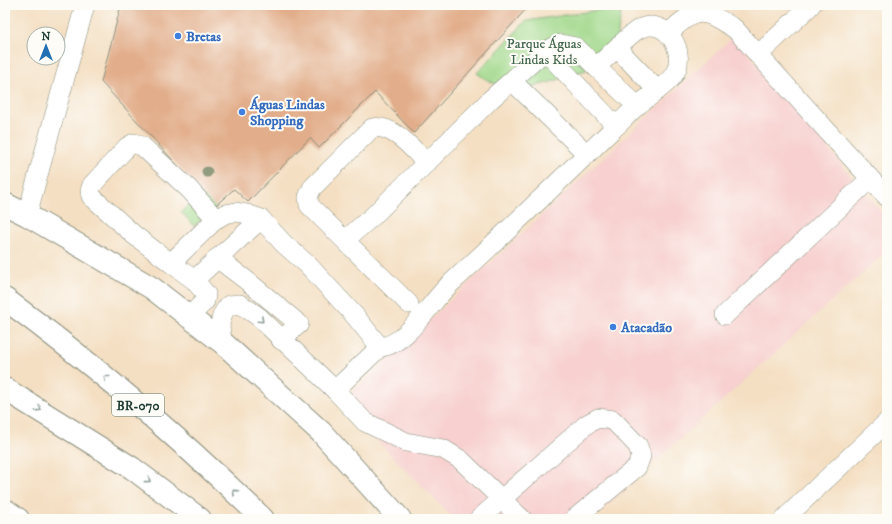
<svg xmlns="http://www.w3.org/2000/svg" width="892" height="524" viewBox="0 0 892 524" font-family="'IM FELL DW Pica',serif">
<rect width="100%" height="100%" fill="#fdfcf7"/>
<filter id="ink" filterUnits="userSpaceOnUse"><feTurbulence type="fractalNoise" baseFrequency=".025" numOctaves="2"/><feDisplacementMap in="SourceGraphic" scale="8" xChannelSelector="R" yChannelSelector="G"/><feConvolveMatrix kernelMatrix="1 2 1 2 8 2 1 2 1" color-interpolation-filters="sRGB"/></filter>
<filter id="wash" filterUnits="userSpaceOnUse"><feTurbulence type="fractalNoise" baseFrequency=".012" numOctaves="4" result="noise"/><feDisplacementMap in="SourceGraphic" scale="16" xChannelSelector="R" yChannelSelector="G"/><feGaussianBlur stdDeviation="0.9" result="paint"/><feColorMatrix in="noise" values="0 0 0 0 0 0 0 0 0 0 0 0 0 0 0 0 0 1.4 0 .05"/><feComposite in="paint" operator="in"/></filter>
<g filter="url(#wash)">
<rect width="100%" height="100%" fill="#f4dfc3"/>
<path fill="#f7d0cf" d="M734 36 887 219V251L592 519H454L340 403Z"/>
<g fill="#a0d88a" stroke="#608a5f">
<path d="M618 7 621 15 616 42 597 57H590L586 70C548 82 513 102 477 73L526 21Z"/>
<path d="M200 193 216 208 194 226 181 212Z"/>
</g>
<g id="blocks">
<path fill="#e2ad8a" d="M121 5H543V6L527 8 414 133 375 92 319 148 310 138 248 202 234 189 215 206 101 82Z"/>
</g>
</g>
<g filter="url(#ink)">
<use href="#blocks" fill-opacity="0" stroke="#8a8e7c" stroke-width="1"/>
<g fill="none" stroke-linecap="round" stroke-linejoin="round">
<defs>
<g id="minor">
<path d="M669 33C696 6 704 9 735 29L887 197"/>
<path d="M617 48 657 90"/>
<path d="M545 51 616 126"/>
<path d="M758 55 811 5"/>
<path d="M596 67 637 106"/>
<path d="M512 81 587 154"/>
<path d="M27 215 85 5"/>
<path d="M217 258 246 280 299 324 281 340"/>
<path d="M171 263 134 235 91 196 90 191 92 185 127 147 134 143 142 146 189 189 216 219"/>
<path d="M194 280 261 219"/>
<path d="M409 304 309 205 308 197 312 188 372 128C394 124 413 150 427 163"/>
<path d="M725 315 870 179"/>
<path d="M188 318 205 301 206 294 194 280 171 263 216 219 225 214 236 212 247 214 261 219 284 244 308 265 355 316 380 347"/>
<path d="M223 343C219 328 218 317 229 305L240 304 259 317 335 390 365 422 406 442 443 449 461 460 522 519"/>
<path d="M335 390 380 347C406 346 431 301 450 284 505 234 558 182 612 130 621 122 629 113 638 105 650 96 664 87 673 76 689 54 667 15 639 29 628 35 607 58 596 67L576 47 561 44 545 51 491 99 373 216 345 240"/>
<path d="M479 519 587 424 598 418 613 420 638 446 641 456 637 467 574 519"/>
<path d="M784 519 887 422"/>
</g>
<g id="major">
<path d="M5 204 27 215 152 288 223 343 321 432 400 519"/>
<path d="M5 510 18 519"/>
</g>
<g id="highway">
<path d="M5 299C96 366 182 440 263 519"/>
<path d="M5 389 132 468 200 519"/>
</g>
</defs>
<use href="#minor" stroke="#8a8e7c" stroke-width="20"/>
<use href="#major" stroke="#8a8e7c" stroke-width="24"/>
<use href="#highway" stroke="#8a8e7c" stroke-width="24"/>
<use href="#minor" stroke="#fff" stroke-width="19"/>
<use href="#major" stroke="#fff" stroke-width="22"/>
<use href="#highway" stroke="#fff" stroke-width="22"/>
</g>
<circle fill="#909b80" cx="207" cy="172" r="5.5"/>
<defs><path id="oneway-chevron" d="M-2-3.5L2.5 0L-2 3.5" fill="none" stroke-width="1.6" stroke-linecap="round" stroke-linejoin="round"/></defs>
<g stroke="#8f9e9a">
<use href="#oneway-chevron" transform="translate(261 320) rotate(43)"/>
<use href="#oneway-chevron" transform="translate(106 378) rotate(-141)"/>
<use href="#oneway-chevron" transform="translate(39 409) rotate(32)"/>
<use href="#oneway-chevron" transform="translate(148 480) rotate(37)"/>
<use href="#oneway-chevron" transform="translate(235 492) rotate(-136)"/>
</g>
</g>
<g fill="#3f7fe0" stroke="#fdfcf7" stroke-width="1.5">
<circle cx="178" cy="36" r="4"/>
<circle cx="242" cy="112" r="4"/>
<circle cx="613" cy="327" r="4"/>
</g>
<g text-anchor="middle" stroke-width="4" stroke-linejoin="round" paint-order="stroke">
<rect fill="#fdfcf7" stroke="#62766e" stroke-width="1" x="112" y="394" width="52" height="22" rx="3"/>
<g font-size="13" font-weight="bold" fill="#1f3d34">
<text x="138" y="410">BR-070</text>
</g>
<g font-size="14" font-weight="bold" fill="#366cbe" stroke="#fdfcf7" text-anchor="start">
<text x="186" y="41">Bretas</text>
<text x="250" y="109">Águas Lindas<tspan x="250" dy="16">Shopping</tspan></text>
<text x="621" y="332">Atacadão</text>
</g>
<g font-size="14" fill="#3f644a" stroke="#fdfcf7">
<text x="544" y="48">Parque Águas<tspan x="544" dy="16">Lindas Kids</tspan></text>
</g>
</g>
<rect width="892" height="524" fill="none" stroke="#fdfcf7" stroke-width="20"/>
<g transform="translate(46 46)"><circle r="19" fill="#fdfcf7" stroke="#a4b0a9"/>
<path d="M0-3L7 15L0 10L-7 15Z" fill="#1f6fb2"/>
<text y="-6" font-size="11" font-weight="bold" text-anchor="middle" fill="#1f3d34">N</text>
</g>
</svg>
